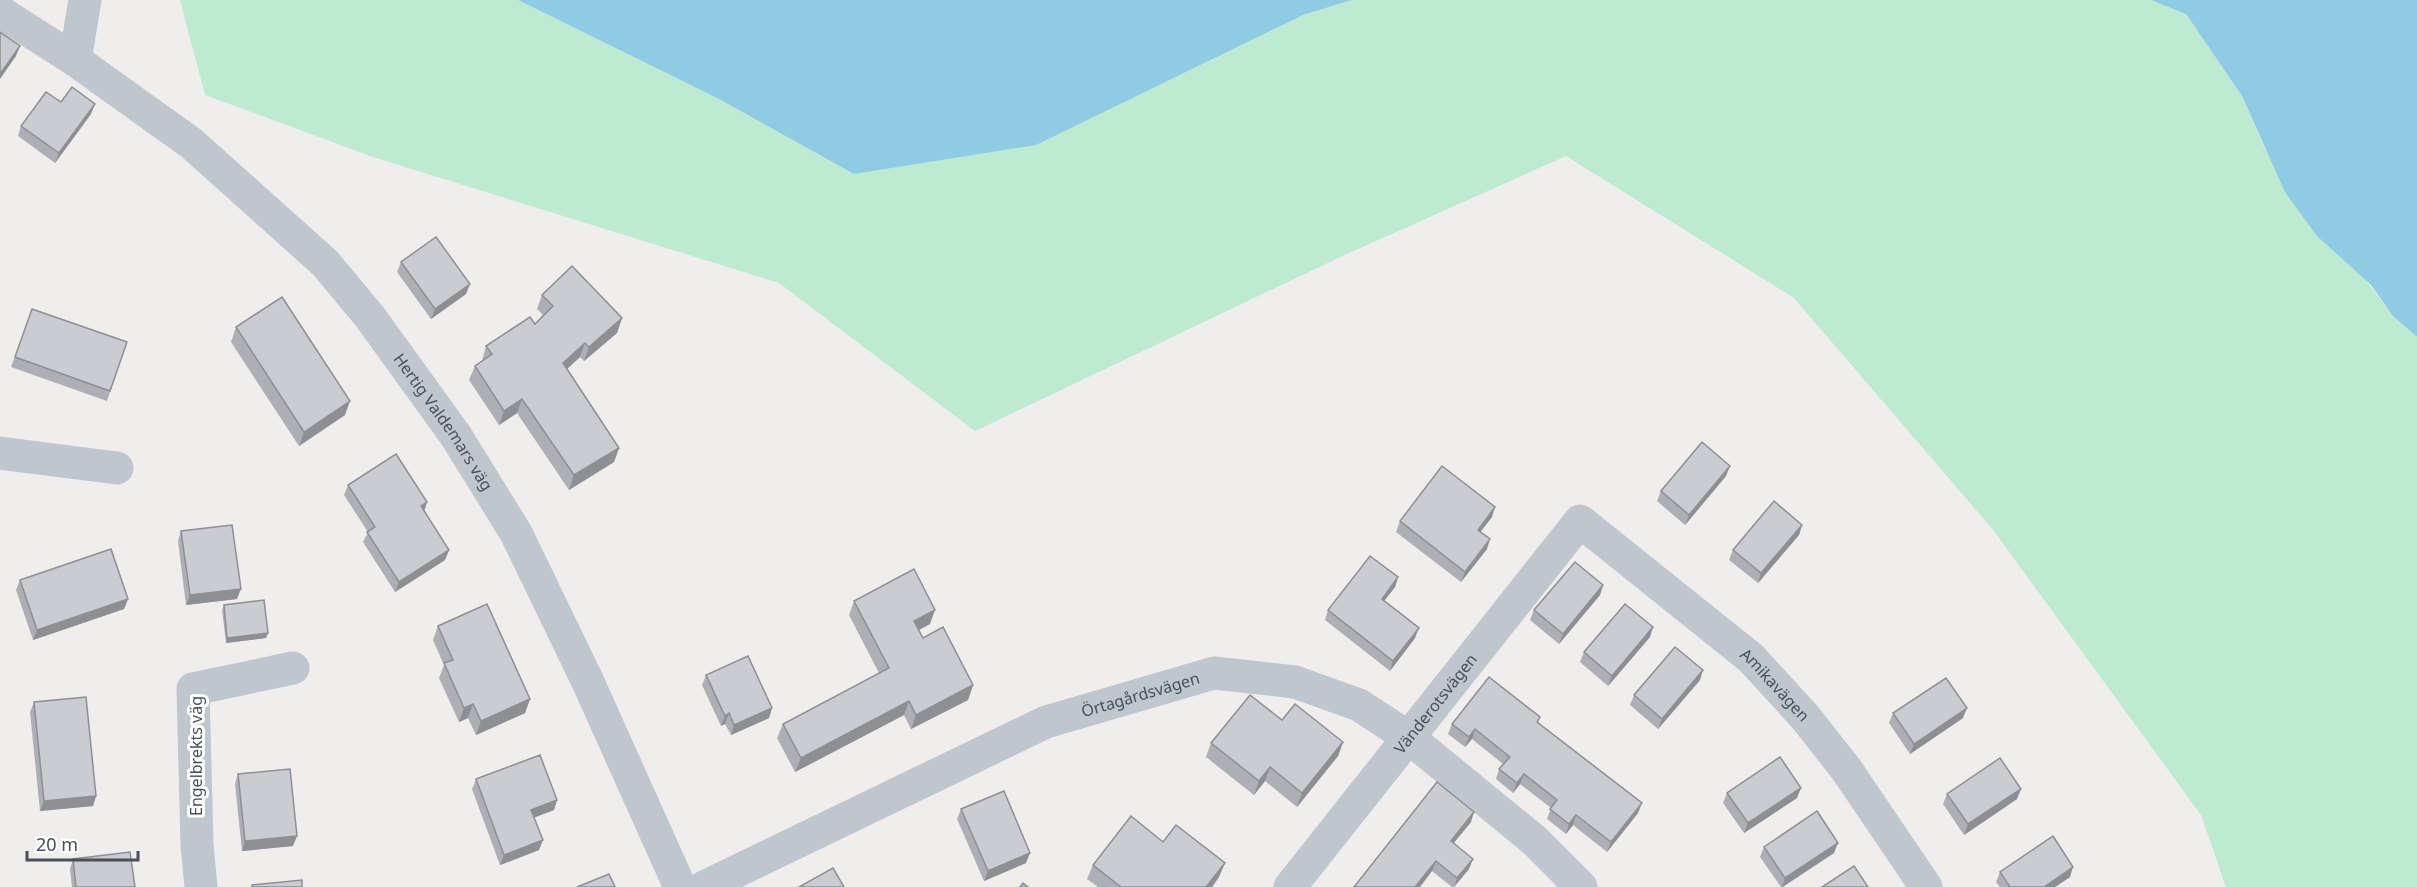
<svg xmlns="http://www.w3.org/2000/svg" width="2417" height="887" viewBox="0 0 2417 887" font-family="'Noto Sans',sans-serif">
<rect width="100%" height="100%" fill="#f0eded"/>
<path fill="#beead2" d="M180 0H518L717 98 854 174 1303 15 1352 0H2151L2185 13 2242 96 2264 147 2393 316 2417 337V887H2226L2201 815 1994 531 1794 298 1566 156 1338 258 975 431 779 283 373 157 205 95Z"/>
<g fill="#8fcce4">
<path d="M518 0H1352L1303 15 1036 145 854 174 717 98Z"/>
<path d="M2151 0H2417V337L2393 316 2371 285 2317 236 2285 192 2242 96 2186 14Z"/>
</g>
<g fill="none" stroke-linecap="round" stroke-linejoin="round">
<g stroke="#bfc6ce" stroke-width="33">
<path id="s1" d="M0 12 75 60 191 143 325 263 370 317 456 436 516 533 588 682 680 887"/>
<path d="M75 60 85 0"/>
<path d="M0 453 117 468"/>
<path d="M201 887 197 845 193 689 293 668"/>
<path id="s2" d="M704 887 1046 722 1214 673 1295 682 1359 705 1408 737 1534 840 1581 887"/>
<path id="s3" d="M1290 887 1580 521 1751 658 1805 717 1846 769 1926 887"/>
</g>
</g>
<g fill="#aeafb5">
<path d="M91 114 55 163 18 136 21 126Z"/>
<path d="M401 262 466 294 431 319 397 272Z"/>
<path d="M542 295 622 318 617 333 584 361 580 357 567 369 619 448 614 462 569 490 517 413 499 425 469 380 475 366 482 361 486 346 535 324 543 315 537 309Z"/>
<path d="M32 309 127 342 107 401 11 367Z"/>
<path d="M236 327 345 415 299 446 231 342Z"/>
<path d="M1726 476 1685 525 1657 501 1661 491Z"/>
<path d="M348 485 424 511 449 550 445 560 395 592 363 542 368 532 344 495Z"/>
<path d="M1492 517 1480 532 1487 549 1461 582 1396 532 1400 521Z"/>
<path d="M1802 525 1799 535 1758 583 1729 560 1733 550Z"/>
<path d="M181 531 237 599 186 605 178 541Z"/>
<path d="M1398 577 1395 587 1384 601 1415 638 1390 671 1325 620 1328 610Z"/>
<path d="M20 580 128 599 124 609 33 640 16 590Z"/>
<path d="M1603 585 1600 595 1559 644 1530 620 1534 610Z"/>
<path d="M854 601 930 624 919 630 923 638 973 685 968 700 911 729 904 715 795 772 777 738 783 724 879 673 849 615Z"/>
<path d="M224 605 268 633 266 638 226 643 222 610Z"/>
<path d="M438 626 530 699 525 713 476 735 468 718 459 722 439 678 444 665 433 640Z"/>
<path d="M1650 637 1608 686 1580 662 1584 652Z"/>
<path d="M706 675 772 708 769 718 731 735 725 724 721 726 702 685Z"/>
<path d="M1700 680 1658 729 1630 705 1634 695Z"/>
<path d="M34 702 96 796 93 806 40 811 30 712Z"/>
<path d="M1893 713 1963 718 1910 754 1889 723Z"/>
<path d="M1282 720 1343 742 1338 756 1297 807 1265 781 1254 795 1206 757 1211 743Z"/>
<path d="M1538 723 1638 813 1607 852 1573 825 1566 834 1547 819 1551 808 1520 784 1513 793 1496 779 1499 769 1503 764 1472 739 1465 747 1448 734 1452 724Z"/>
<path d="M238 774 293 846 242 851 235 784Z"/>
<path d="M476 779 557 800 554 810 534 817 539 850 500 865 472 789Z"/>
<path d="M1727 793 1797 798 1744 833 1723 803Z"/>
<path d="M1947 794 2017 799 1964 835 1943 804Z"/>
<path d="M961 809 1026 863 984 881 957 819Z"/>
<path d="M1471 822 1453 844 1469 869 1454 887H1452L1432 871 1354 887Z"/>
<path d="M1163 842 1219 877 1212 887H1098L1087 879 1093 865Z"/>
<path d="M1764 847 1834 853 1783 887H1781L1760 857Z"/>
<path d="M73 859 135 887H72L70 869Z"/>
<path d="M2000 872 2070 877 2055 887H2000L1996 882Z"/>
</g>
<g fill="#8d8f93">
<path d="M20 46 16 56 0 79V74Z"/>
<path d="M95 104 91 114 55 163 59 153Z"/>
<path d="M470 284 466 294 431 319 435 309Z"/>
<path d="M622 318 617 333 584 361 589 347Z"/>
<path d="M585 343 580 357 558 377 563 363Z"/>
<path d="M522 399 517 413 499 425 504 411Z"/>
<path d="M350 401 345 415 299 446 304 432Z"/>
<path d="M619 448 614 462 569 490 574 475Z"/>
<path d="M1730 466 1726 476 1685 525 1689 515Z"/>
<path d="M427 502 424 512 421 506Z"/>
<path d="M1495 507 1492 517 1474 540 1478 530Z"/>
<path d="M1802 525 1799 535 1758 583 1761 573Z"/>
<path d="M1490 539 1487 549 1461 582 1465 572Z"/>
<path d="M449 550 445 560 395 592 399 582Z"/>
<path d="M1398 577 1395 587 1378 609 1382 599Z"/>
<path d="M1603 585 1600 595 1559 644 1563 634Z"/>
<path d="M241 589 237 599 186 605 190 595Z"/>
<path d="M128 599 124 609 33 640 37 630Z"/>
<path d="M935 610 930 624 909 635 914 621Z"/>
<path d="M1653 627 1650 637 1608 686 1612 676Z"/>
<path d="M1419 628 1415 638 1390 671 1393 661Z"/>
<path d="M268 633 266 638 226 643 227 638Z"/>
<path d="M1703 670 1700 680 1658 729 1662 719Z"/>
<path d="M973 685 968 700 911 729 916 715Z"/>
<path d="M530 699 525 713 476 735 481 721Z"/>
<path d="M909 701 904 715 795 772 801 758Z"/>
<path d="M473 704 468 718 459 722 464 708Z"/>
<path d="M772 708 769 718 731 735 734 725Z"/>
<path d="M1967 708 1963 718 1910 754 1914 744Z"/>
<path d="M729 713 725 724 721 726 725 716Z"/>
<path d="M1475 729 1472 739 1465 747 1469 737Z"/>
<path d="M1343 742 1338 756 1297 807 1302 793Z"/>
<path d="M1270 767 1265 781 1254 795 1259 781Z"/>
<path d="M1524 774 1520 784 1513 793 1517 783Z"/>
<path d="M1801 788 1797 798 1744 833 1748 823Z"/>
<path d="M2021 789 2017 799 1964 835 1968 824Z"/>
<path d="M96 796 93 806 40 811 44 801Z"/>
<path d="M557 800 554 810 528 820 531 810Z"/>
<path d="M1642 803 1638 813 1607 852 1611 842Z"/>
<path d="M1474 812 1471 822 1447 851 1451 841Z"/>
<path d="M1576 815 1573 825 1566 834 1569 824Z"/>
<path d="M297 836 293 846 242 851 245 841Z"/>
<path d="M543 840 539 850 500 865 504 855Z"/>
<path d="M1838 843 1834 853 1782 887 1785 878Z"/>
<path d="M1030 853 1026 863 984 881 988 871Z"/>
<path d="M1473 859 1469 869 1454 887 1457 878Z"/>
<path d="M1436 861 1432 871 1420 887H1415Z"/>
<path d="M1225 863 1219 877 1212 887H1206Z"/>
<path d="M2073 867 2070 877 2055 887H2044Z"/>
</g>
<g fill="#caccd2" stroke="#8d8f93" stroke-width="1.5">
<path d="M0 32 20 46 0 74Z"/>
<path d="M72 87 95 104 59 153 21 126 46 92 61 102Z"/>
<path d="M436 237 470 284 435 309 401 262Z"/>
<path d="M572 266 622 318 589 347 585 343 563 363 619 448 574 475 522 399 504 411 475 366 492 354 486 346 530 317 535 324 553 306 542 295Z"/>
<path d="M282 297 350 401 304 432 236 327Z"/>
<path d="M32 309 127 342 110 391 15 357Z"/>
<path d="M1702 442 1730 466 1689 515 1661 491Z"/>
<path d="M396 454 427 502 421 506 449 550 399 582 367 532 375 527 348 485Z"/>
<path d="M1442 466 1495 507 1478 530 1490 539 1465 572 1400 521Z"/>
<path d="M1774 501 1802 525 1761 573 1733 550Z"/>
<path d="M232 525 241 589 190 595 181 531Z"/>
<path d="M111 549 128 599 37 630 20 580Z"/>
<path d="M1370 556 1398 577 1382 599 1419 628 1393 661 1328 610Z"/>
<path d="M1575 562 1603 585 1563 634 1534 610Z"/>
<path d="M914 569 935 610 914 621 923 638 943 627 973 685 916 715 909 701 801 758 783 724 889 668 854 601Z"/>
<path d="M264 600 268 633 227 638 224 605Z"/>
<path d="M487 604 530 699 481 721 473 704 464 708 444 663 453 660 438 626Z"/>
<path d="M1625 604 1653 627 1612 676 1584 652Z"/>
<path d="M1675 647 1703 670 1662 719 1634 695Z"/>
<path d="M748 656 772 708 734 725 729 713 725 716 706 675Z"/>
<path d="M1489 677 1540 717 1537 722 1642 803 1611 842 1576 815 1569 824 1550 809 1557 800 1524 774 1517 783 1499 769 1510 757 1475 729 1469 737 1452 724Z"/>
<path d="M1946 678 1967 708 1914 744 1893 713Z"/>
<path d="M1250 695 1282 720 1295 704 1343 742 1302 793 1270 767 1259 781 1211 743Z"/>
<path d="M86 697 96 796 44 801 34 702Z"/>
<path d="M540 755 557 800 531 810 543 840 504 855 476 779Z"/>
<path d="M1780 757 1801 788 1748 823 1727 793Z"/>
<path d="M2000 758 2021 789 1968 824 1947 794Z"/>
<path d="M290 769 297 836 245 841 238 774Z"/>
<path d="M1437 782 1474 812 1451 841 1473 859 1457 878 1436 861 1415 887H1354Z"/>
<path d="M1004 791 1030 853 988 871 961 809Z"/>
<path d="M1817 811 1838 843 1785 878 1764 847Z"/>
<path d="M1131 816 1163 842 1176 825 1225 863 1206 887H1121L1093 865Z"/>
<path d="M2053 836 2073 867 2044 887H2010L2000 872Z"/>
<path d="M130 852 135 887H76L73 859Z"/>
<path d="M1854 866 1868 887H1822Z"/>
<path d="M833 868 844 887H799Z"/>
<path d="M609 874 615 887H577Z"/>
<path d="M302 880V887H252V885Z"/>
<path d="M1023 883 1028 887H1020Z"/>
</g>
<g text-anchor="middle" stroke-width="6" stroke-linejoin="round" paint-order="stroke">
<g font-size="16" fill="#474f59" stroke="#fff">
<text dy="6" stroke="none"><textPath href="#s1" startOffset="610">Hertig Valdemars väg</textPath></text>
<text dy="6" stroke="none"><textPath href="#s3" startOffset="722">Amikavägen</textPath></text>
<text dy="6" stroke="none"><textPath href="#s2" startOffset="478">Örtagårdsvägen</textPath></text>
<text dy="6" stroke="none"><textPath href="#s3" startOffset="234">Vänderotsvägen</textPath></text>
<text transform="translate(196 756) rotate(-90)" y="6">Engelbrekts väg</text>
</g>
</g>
<path d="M27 851v9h111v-9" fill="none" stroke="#474f59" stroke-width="3"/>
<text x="36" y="851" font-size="18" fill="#474f59" stroke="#ffffff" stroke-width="4.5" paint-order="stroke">20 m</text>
</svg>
